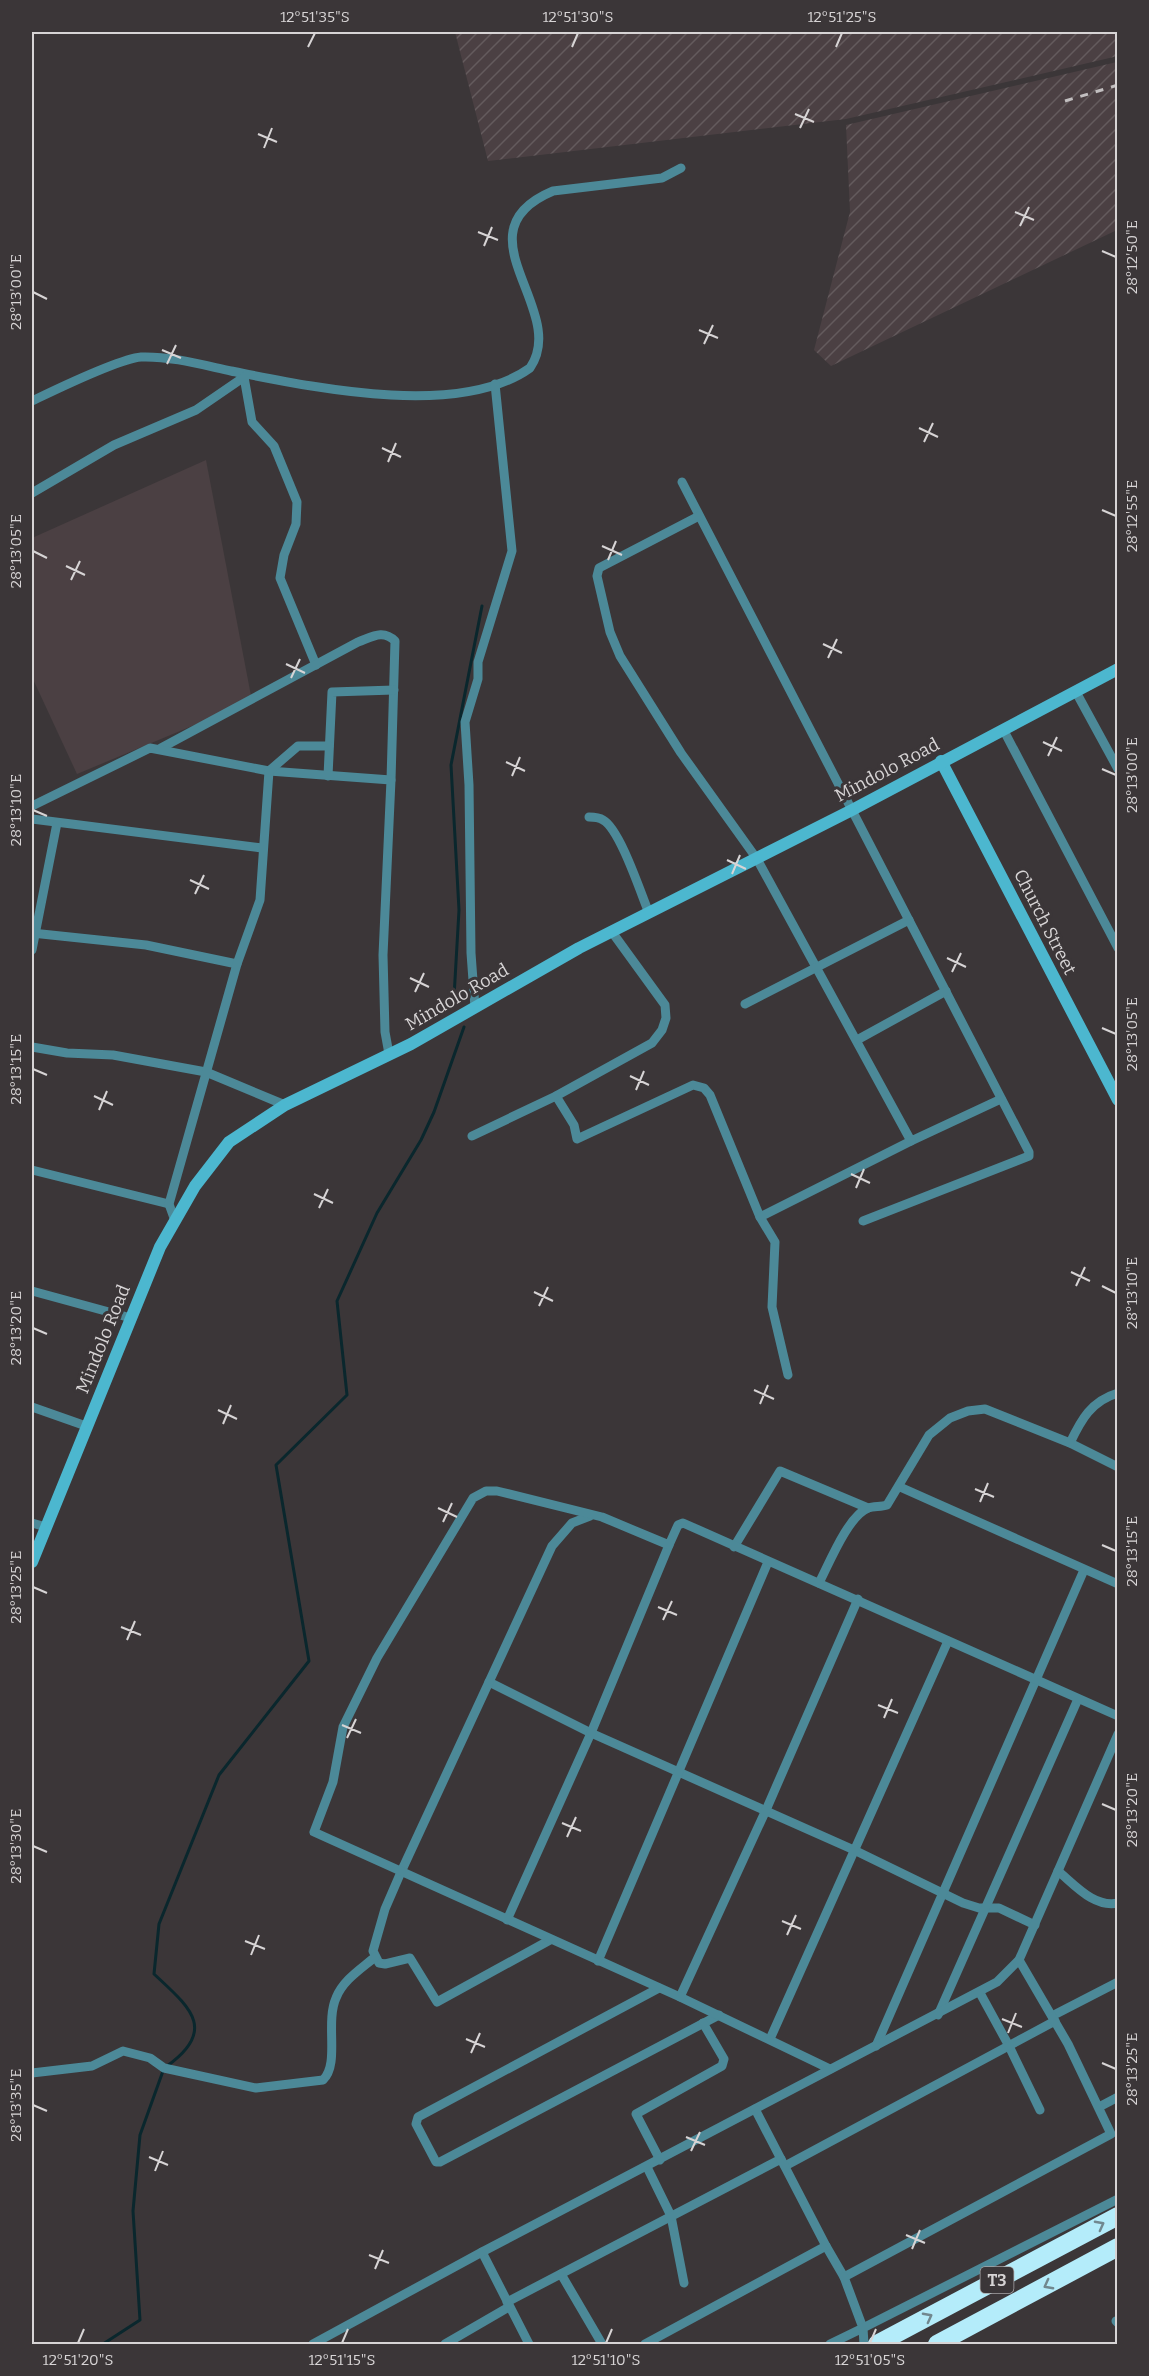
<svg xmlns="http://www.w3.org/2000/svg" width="1149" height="2376" viewBox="0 0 1149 2376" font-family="Bitter,serif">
<defs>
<pattern id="industrial-furrows" width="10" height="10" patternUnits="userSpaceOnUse" patternTransform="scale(1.5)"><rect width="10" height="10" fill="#4b4043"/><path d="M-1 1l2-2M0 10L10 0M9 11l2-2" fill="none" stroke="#645b5d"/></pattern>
</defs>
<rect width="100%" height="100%" fill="#3b3638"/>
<path fill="#4b4043" d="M206 460 252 701 77 774 32 677V538Z"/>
<g fill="url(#industrial-furrows)">
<path d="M455 32H1117L1118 56 846 119 488 161Z"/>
<path d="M1117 62V230L831 366 814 350 850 212 846 125Z"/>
</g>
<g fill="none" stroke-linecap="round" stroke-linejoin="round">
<g stroke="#0a272d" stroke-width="3">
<path d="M454 997 459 910 451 765 482 606"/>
<path d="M167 2066C219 2029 188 2006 154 1974L159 1924 219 1775 309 1661 276 1465 347 1395 337 1301 377 1213 421 1140 434 1112 464 1027"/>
<path d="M103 2344 140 2320 133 2211 140 2135 163 2071"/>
</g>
<g stroke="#4c8998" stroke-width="9">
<path d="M244 377 252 422 274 446 297 502 296 524 284 555 280 578 316 665"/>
<path d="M32 401C55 390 118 359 141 357 171 356 203 365 231 371 312 387 459 419 530 368 570 310 455 232 553 191L662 178 681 168"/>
<path d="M682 482 1029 1152V1156L863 1221"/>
<path d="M32 493 114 445 196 410 247 375"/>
<path d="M699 516 599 568 597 576 610 632 620 656 681 753 757 859 911 1141 1001 1099"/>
<path d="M1076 692 1118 769"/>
<path d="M1003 729 1118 948"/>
<path d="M161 748 358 642C372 637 383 629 395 641L391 780"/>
<path d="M328 776 332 692 394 690"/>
<path d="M32 806 150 748 269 771 391 780 383 955 385 1032 389 1054"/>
<path d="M589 817C594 817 600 818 603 820 620 829 641 894 649 913"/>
<path d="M32 819 262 848"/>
<path d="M32 933 146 945 237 964"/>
<path d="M32 950 57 823"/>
<path d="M745 1004 909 920"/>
<path d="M475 1008 471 953 469 785 465 722 478 679V662L512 551 495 384"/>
<path d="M857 1040 946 991"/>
<path d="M32 1047 67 1053 113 1055 206 1072 285 1105"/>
<path d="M556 1096 574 1125 577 1139 693 1085 704 1088 710 1095 760 1217"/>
<path d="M472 1136 556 1096 652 1043 662 1030 666 1018 665 1005 612 932"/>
<path d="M32 1170 169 1204"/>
<path d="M174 1218 169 1204 237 964 260 900 269 771 298 746H329"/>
<path d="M32 1291 131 1318"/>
<path d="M788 1375 772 1307 775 1242 760 1217 911 1141"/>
<path d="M32 1407 86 1426"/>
<path d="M1070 1443C1081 1420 1091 1401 1118 1393"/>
<path d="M900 1487 1118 1584"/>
<path d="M32 1523 46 1527"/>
<path d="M734 1547 780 1471 868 1508"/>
<path d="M819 1583C829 1564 848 1516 868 1508 874 1506 881 1507 887 1505L929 1435 950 1418 968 1411 985 1409 1070 1443 1118 1467"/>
<path d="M489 1682 591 1733 854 1850 963 1903 979 1908H999L1035 1925"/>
<path d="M1058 1871C1075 1885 1094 1908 1118 1903"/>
<path d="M507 1920 591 1733 669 1545"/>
<path d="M550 1940 437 2002 410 1958 385 1964 379 1963 373 1951 385 1909 401 1872 552 1546 572 1523 590 1516"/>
<path d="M598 1961 768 1562"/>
<path d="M659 1988 418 2117 416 2124 436 2162H440L719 2015"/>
<path d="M980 1993 1009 2046 1040 2110"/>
<path d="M680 1997 766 1810 858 1599"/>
<path d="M938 2015 1078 1699"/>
<path d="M1052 2016 1118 1982"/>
<path d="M770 2039 948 1641"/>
<path d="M876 2046 1084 1570"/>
<path d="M830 2069 680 1997 314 1832 333 1782 343 1727 377 1658 473 1498 486 1491H497L602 1517 669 1545 678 1525 683 1523 1118 1716"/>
<path d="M32 2073 92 2066 123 2051 150 2058 164 2068 256 2088 323 2080C340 2064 325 2023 336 1998 343 1980 361 1969 375 1957"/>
<path d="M1099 2107 1118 2097"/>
<path d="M660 2160 636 2114 722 2066 724 2059 703 2023"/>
<path d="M785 2166 1055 2021"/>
<path d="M647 2167 671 2216 684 2283"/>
<path d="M826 2246 844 2277 1111 2134 1068 2044 1019 1960"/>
<path d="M482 2252 529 2344"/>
<path d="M561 2274 602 2344"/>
<path d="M507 2302 781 2159"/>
<path d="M1116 2321 1118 2323"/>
<path d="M313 2344 482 2252 997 1982 1019 1960 1118 1734"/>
<path d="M445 2344 509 2307"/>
<path d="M645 2344 826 2246 755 2109"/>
<path d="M830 2344 863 2328 844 2277"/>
<path d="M864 2344 863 2328 1118 2199"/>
</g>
<g stroke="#4cb7cf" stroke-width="12">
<path d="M941 761 1118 1100"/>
<path d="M32 1562 160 1247 195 1186 229 1142 285 1105 411 1044 579 948 852 810 1118 669"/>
</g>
<g stroke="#b4ecfa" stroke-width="18">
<path d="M877 2344 1118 2216"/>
<path d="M937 2344 1118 2247"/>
</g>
<path stroke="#c2bfc0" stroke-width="3" stroke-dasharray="8 8" stroke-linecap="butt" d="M1065 101 1118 85"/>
</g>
<defs><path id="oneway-chevron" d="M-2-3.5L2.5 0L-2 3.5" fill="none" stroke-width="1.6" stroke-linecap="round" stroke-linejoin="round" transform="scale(1.5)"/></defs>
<g stroke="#71888f">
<use href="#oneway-chevron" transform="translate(1100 2225) rotate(-28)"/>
<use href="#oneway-chevron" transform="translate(1048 2285) rotate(152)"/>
<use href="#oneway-chevron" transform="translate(928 2317) rotate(-28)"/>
</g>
<path fill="none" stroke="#d7d4d5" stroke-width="2" d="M308 47 315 33M572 47 578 33M836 47 842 33M795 114 814 122M800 128 809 109M258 134 277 142M264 148 272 128M1015 212 1034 220M1020 226 1029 207M478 232 498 240M484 246 492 227M1102 251 1116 257M33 292 47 299M699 330 718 338M704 344 713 325M162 350 181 358M167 364 176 345M919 428 938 437M924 442 933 423M382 448 401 457M388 462 396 443M1102 510 1116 516M602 546 622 555M33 551 47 558M608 560 616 541M66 566 85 575M71 580 80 561M823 644 842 653M828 658 837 639M286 664 305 673M291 678 300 659M1043 742 1062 751M1048 756 1057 737M506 762 525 771M1102 769 1116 775M512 776 520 757M33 810 47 816M727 860 746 869M732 874 740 855M190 880 209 889M195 894 204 875M947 958 966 967M952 972 961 953M410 978 429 987M415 992 424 973M1102 1028 1116 1034M33 1069 47 1075M630 1076 649 1085M636 1090 644 1071M94 1096 113 1105M99 1110 107 1091M851 1174 870 1183M856 1188 864 1169M314 1194 333 1203M319 1208 328 1189M1071 1272 1090 1281M1076 1286 1085 1267M1102 1286 1116 1293M534 1292 553 1301M539 1306 548 1287M33 1328 47 1334M754 1390 774 1399M760 1404 768 1385M218 1410 237 1419M223 1424 231 1405M975 1489 994 1497M980 1502 988 1483M438 1508 457 1517M443 1522 452 1503M1102 1545 1116 1551M33 1587 47 1593M658 1607 677 1615M663 1620 672 1601M121 1627 141 1635M127 1640 135 1621M878 1705 898 1713M884 1718 892 1699M342 1725 361 1733M347 1738 356 1719M1102 1804 1116 1810M562 1823 581 1831M567 1837 576 1817M33 1846 47 1852M782 1921 801 1929M787 1935 796 1915M245 1941 265 1949M251 1955 259 1935M1002 2019 1022 2027M1008 2033 1016 2013M466 2039 485 2047M471 2053 480 2033M1102 2063 1116 2069M33 2105 47 2111M686 2137 705 2145M691 2151 700 2132M149 2157 168 2165M155 2171 163 2151M906 2235 925 2243M912 2249 920 2230M369 2255 389 2263M375 2269 383 2250M78 2343 84 2329M342 2343 348 2329M606 2343 612 2329M870 2343 876 2329"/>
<g text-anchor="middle" stroke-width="6" stroke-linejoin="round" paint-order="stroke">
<rect fill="#3b3638" stroke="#a8a5a6" stroke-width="1.5" x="980.5" y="2267" width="33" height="26" rx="4.5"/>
<g font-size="16" font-weight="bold" fill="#d7d4d5">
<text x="997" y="2286">T3</text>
</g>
<g font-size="18" fill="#d7d4d5" stroke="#3b3638">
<text transform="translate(887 770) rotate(-28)" y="6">Mindolo Road</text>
<text transform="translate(1045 922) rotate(63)" y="6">Church Street</text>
<text transform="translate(457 997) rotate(-30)" y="6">Mindolo Road</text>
<text transform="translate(103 1339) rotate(-68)" y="6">Mindolo Road</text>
</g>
</g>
<rect width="1149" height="2376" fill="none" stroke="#3b3638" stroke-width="66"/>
<rect x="33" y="33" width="1083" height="2310" fill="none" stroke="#d7d4d5" stroke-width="2"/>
<g font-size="15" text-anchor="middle" fill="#d7d4d5">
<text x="315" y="22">12°51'35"S</text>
<text x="578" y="22">12°51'30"S</text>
<text x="842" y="22">12°51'25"S</text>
<text transform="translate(1132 257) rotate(-90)" y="5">28°12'50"E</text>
<text transform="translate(16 292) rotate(-90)" y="5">28°13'00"E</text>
<text transform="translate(1132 516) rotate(-90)" y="5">28°12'55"E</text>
<text transform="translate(16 551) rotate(-90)" y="5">28°13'05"E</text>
<text transform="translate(1132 775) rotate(-90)" y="5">28°13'00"E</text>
<text transform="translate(16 810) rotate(-90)" y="5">28°13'10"E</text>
<text transform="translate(1132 1034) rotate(-90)" y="5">28°13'05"E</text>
<text transform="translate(16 1069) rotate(-90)" y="5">28°13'15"E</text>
<text transform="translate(1132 1293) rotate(-90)" y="5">28°13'10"E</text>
<text transform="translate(16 1328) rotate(-90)" y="5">28°13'20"E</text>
<text transform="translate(1132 1551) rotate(-90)" y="5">28°13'15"E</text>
<text transform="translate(16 1587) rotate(-90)" y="5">28°13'25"E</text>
<text transform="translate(1132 1810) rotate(-90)" y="5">28°13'20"E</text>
<text transform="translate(16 1846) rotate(-90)" y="5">28°13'30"E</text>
<text transform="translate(1132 2069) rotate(-90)" y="5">28°13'25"E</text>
<text transform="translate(16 2105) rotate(-90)" y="5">28°13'35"E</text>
<text x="78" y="2365">12°51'20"S</text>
<text x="342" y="2365">12°51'15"S</text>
<text x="606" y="2365">12°51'10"S</text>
<text x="870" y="2365">12°51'05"S</text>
</g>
</svg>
